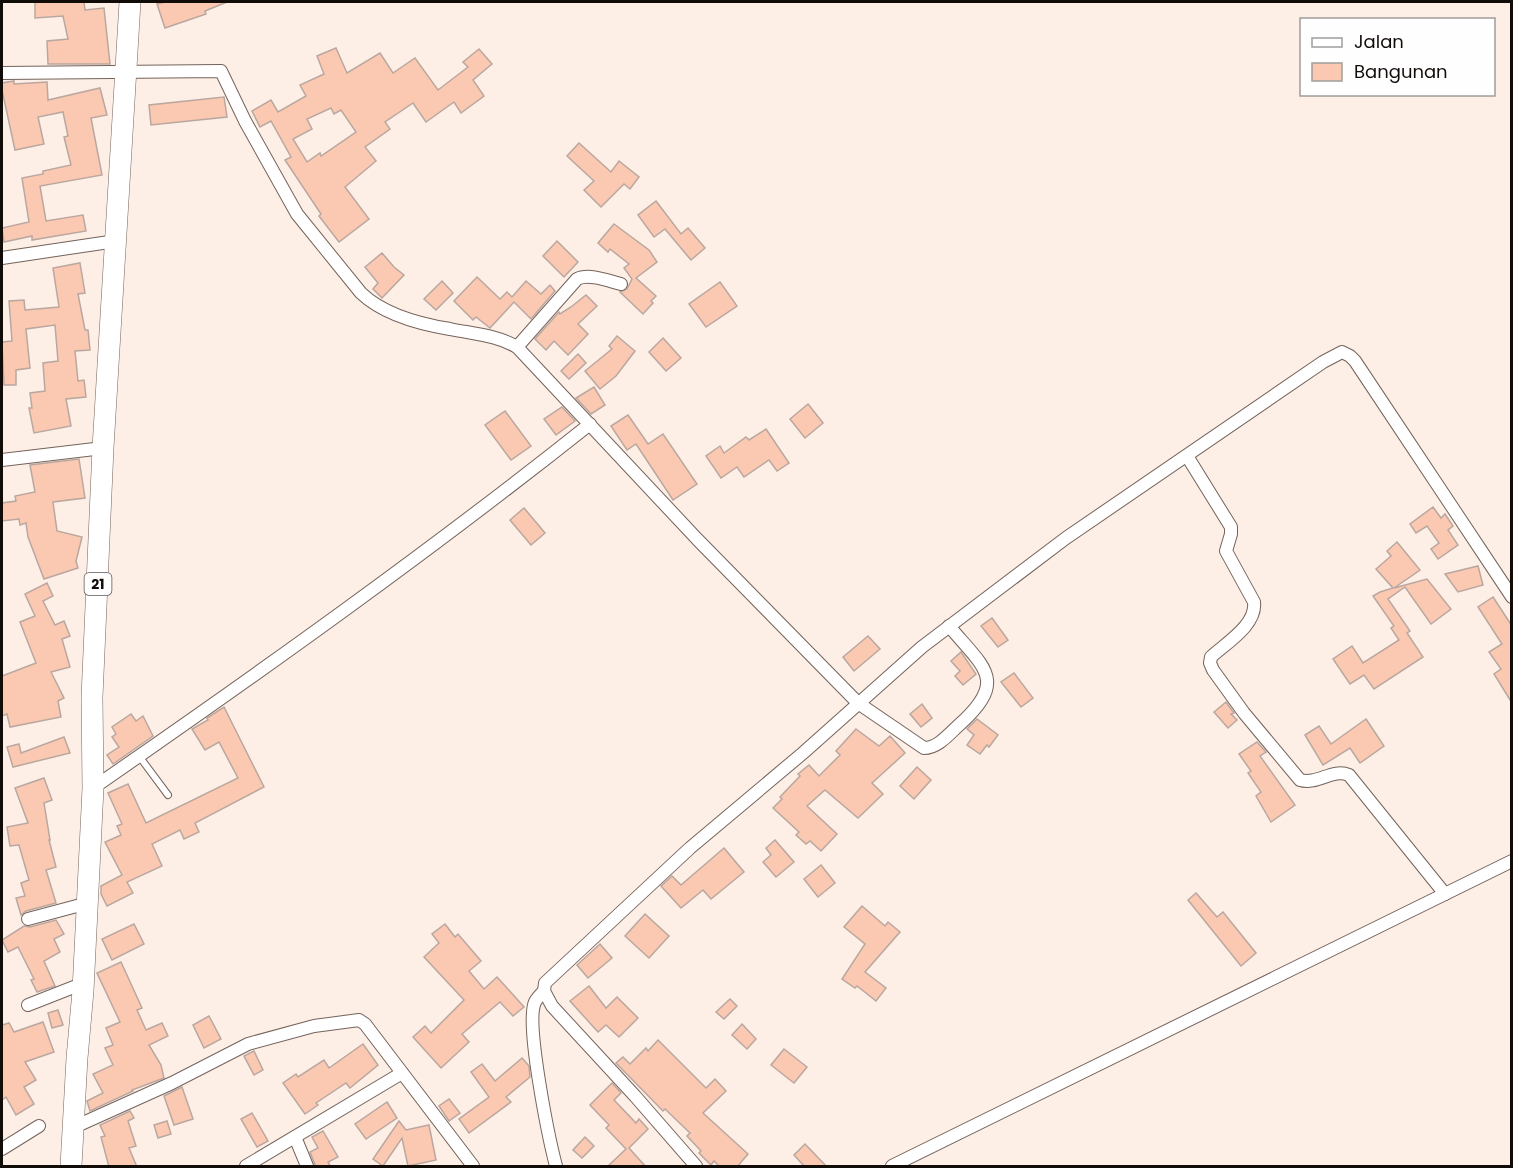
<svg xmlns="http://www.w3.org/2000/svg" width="1513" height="1168" viewBox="0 0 1513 1168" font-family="Poppins,sans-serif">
<rect width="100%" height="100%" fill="#fdeee6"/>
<g fill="#fbc9b2" stroke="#baa79f" stroke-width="1.5" fill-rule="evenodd">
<path d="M35 2H84L85 10 104 8 110 64H48L47 41 68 39 63 16 35 18Z"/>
<path d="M165 2H227L205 11 206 14 165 28 157 4Z"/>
<path d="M336 48 347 73 380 53 393 73 415 58 438 90 468 67 463 62 479 49 492 64 473 80 484 96 461 113 454 102 426 122 413 103 385 122 390 129 365 147 376 161 345 187 369 219 339 242 319 216 321 214 285 160 291 157 271 121 260 127 252 111 271 100 278 112 306 96 300 85 324 74 317 56ZM331 108 334 114 341 110 356 132 321 156 320 153 307 162 293 139 312 129 307 119Z"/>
<path d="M14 81V84L47 82 48 100 100 88 107 115 91 118 102 175 40 186 46 221 83 215 86 231 32 240V236L4 242 2 228 29 222 22 178 43 174V171L71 165 64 137 68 136 63 112 38 117 44 144 15 150 2 90V83Z"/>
<path d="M224 97 227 117 151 125 149 105Z"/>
<path d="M579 143 611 172 619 161 639 177 630 189 624 184 601 207 584 190 594 181 567 156Z"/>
<path d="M656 201 681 234 688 228 705 248 691 260 665 229 654 237 638 215Z"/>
<path d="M614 224 649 250 657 262 636 278 656 296 651 301 653 303 643 314 620 292 627 289 632 279 624 268 629 264 610 249 608 252 598 243Z"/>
<path d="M557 241 578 262 564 277 543 256Z"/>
<path d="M382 253 394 267 404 275 382 298 373 289 378 283 365 267Z"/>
<path d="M80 263 85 293 78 294 85 330H88L90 350 75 351 78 381 84 380 86 397 66 399 71 426 34 433 29 408H32L30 393 45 391 43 363 58 361 55 325 26 329 30 368 16 370V385H4L2 342 12 341 9 301 24 300 25 310 59 307 53 268Z"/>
<path d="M477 277 500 299 507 292 512 297 526 281 541 294 550 285 555 291 531 319 514 302 490 328 476 317 473 320 454 301Z"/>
<path d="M442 281 453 293 436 310 424 299Z"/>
<path d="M720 282 737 306 706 327 689 304Z"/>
<path d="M586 295 597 306 578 324 588 334 568 355 554 341 546 350 535 339 559 312 560 314 571 307Z"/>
<path d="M617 336 635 351 616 376 600 389 585 371 612 349 609 346Z"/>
<path d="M663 338 681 358 666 371 649 352Z"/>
<path d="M578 354 586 363 569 379 561 371Z"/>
<path d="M594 387 605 405 591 414 576 398Z"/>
<path d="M808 404 823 423 805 438 790 419Z"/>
<path d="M562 407 575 421 556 435 544 419Z"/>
<path d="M505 411 531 446 511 460 485 425Z"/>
<path d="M628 415 648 444 663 434 697 484 673 500 636 444 627 450 611 426Z"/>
<path d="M766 429 789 463 777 471 769 460 744 477 737 467 721 478 706 456 720 446 724 453 746 437 749 440Z"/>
<path d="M79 459 85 498 53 502 57 531 82 537 76 561 78 568 44 579 28 537 26 523 20 525 19 519 2 521V503L16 501 15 496 35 492 30 465Z"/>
<path d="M1433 507 1441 518 1445 514 1453 526 1448 530 1458 545 1438 559 1431 549 1439 543 1427 526 1416 533 1410 524Z"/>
<path d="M524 508 545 533 531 545 510 520Z"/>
<path d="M1397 542 1420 570 1394 588 1427 579 1451 609 1431 624 1405 587 1388 599 1410 631 1407 633 1423 657 1374 689 1364 675 1350 684 1333 659 1352 646 1363 663 1399 640 1391 628 1394 626 1373 596 1380 592 1393 588 1376 569 1391 556 1387 551Z"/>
<path d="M1478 566 1483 585 1458 592 1445 574Z"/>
<path d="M47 583 53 596 43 601 55 625 64 621 70 636 62 639 70 667 51 672 64 698 58 701 61 717 10 727 7 714 2 716V676L36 663 20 622 35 616 25 594Z"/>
<path d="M1493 597 1512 626V703L1494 674 1501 669 1489 652 1502 644 1478 607Z"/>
<path d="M992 618 1008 640 998 647 981 626Z"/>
<path d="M868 636 880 649 854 671 843 657Z"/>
<path d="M961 652 976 674 963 685 955 676 960 671 951 661Z"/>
<path d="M1014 673 1033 698 1021 707 1001 682Z"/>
<path d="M1226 702 1234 713 1231 714 1237 720 1228 728 1214 712Z"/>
<path d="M922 704 932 718 921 727 910 714Z"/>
<path d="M224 707 264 787 195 823 199 832 184 839 180 830 152 844 162 866 127 882 133 893 107 906 101 894V886L122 875 105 842 121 835 117 826 122 824 108 793 128 784 146 823 238 778 219 742 205 750 192 729 208 720 207 718Z"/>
<path d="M131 714 136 721 143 716 153 736 113 764 107 755 119 747 112 737 116 734 112 727Z"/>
<path d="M977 719 998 735 989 747 987 745 980 754 967 745 974 735 967 729Z"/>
<path d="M1366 719 1384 746 1360 763 1350 748 1323 765 1305 735 1319 726 1331 744Z"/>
<path d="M856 729 879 746 890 736 905 753 872 783 883 794 858 818 825 790 807 806 837 834 821 851 810 841 806 844 796 835 799 832 773 808 782 799 780 797 800 776 798 774 809 765 819 776 840 755 836 751Z"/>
<path d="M64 737 70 753 13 767 7 747 19 744 21 753Z"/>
<path d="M1257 742 1266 752 1260 756 1295 805 1271 822 1256 796 1261 792 1248 773 1251 771 1239 754Z"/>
<path d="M917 767 931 780 914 799 900 786Z"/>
<path d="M44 778 52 800 44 803 50 840H49L56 867 46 870 56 903 26 911 21 915 16 898 25 896 21 883 29 880 19 845 10 846 7 827 28 823 15 788Z"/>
<path d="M775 840 794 862 776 877 763 862 771 855 766 848Z"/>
<path d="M724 848 744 872 711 899 703 890 681 908 661 886 672 876 681 885Z"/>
<path d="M821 865 835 883 818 897 804 879Z"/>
<path d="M1196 893 1217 917 1223 912 1256 953 1241 966 1188 900Z"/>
<path d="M862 906 885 926 888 922 900 932 865 972 886 988 876 1001 857 986 855 988 842 979 865 944 844 927Z"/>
<path d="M645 914 669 936 649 958 625 936Z"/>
<path d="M56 920 64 934 54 939 60 952 44 961 55 986 37 992 31 980 34 979 18 947 8 952 2 940 24 926 30 927Z"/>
<path d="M134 924 144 944 112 960 102 939Z"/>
<path d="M445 924 455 937 458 934 481 961 469 971 484 989 497 977 524 1007 513 1016 500 1002 462 1034 469 1042 441 1068 413 1037 425 1026 431 1033 464 1000 424 957 439 943 432 934Z"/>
<path d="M600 944 612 958 588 978 577 965Z"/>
<path d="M121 962 142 1008 137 1010 146 1030 162 1023 168 1036 149 1045 161 1065 164 1078 132 1090 133 1091 90 1111 87 1101 103 1093 93 1074 113 1065 105 1048 113 1045 106 1028 120 1022 97 973Z"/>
<path d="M589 986 606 1008 617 997 638 1018 619 1037 606 1025 598 1032 570 1001Z"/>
<path d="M730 999 737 1006 724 1019 716 1012Z"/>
<path d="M58 1010 63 1025 52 1028 48 1013Z"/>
<path d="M209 1016 221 1039 204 1048 193 1025Z"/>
<path d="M43 1022 54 1052 25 1062 36 1080 24 1087 34 1104 16 1115 6 1097 2 1100V1025L9 1023 14 1032Z"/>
<path d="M742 1024 756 1039 747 1049 732 1035Z"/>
<path d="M658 1040 706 1088 715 1079 726 1091 703 1113 748 1154 737 1167H720L714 1161 711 1165 699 1153 701 1151 687 1136 690 1133 665 1109 663 1111 616 1063 623 1057 630 1064 646 1048 648 1051Z"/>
<path d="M363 1044 378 1065 350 1088 346 1083 316 1103 318 1105 305 1114 283 1083 296 1074 298 1077 324 1060 329 1068Z"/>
<path d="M784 1049 807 1067 794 1083 771 1065Z"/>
<path d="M254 1051 263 1070 254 1075 244 1056Z"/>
<path d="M522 1058 529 1066 530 1077 506 1097 511 1102 469 1133 459 1119 489 1097 471 1072 482 1064 495 1081Z"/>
<path d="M612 1083 621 1093 614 1100 636 1123 639 1119 648 1129 629 1148 646 1167H607L626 1149 606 1128 609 1125 590 1105Z"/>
<path d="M182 1087 193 1119 174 1125 164 1096Z"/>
<path d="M449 1099 460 1113 449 1121 439 1106Z"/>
<path d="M387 1102 397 1118 366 1139 355 1124Z"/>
<path d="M130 1111 134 1118 128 1121 136 1146 129 1148 137 1167H109L101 1137 105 1136 100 1125Z"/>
<path d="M252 1113 268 1141 257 1147 241 1119Z"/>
<path d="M167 1121 171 1134 158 1138 154 1125Z"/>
<path d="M399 1121 406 1130 429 1125 436 1160 408 1166 402 1138 383 1166 373 1159Z"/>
<path d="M323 1131 338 1157 328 1162 331 1167H316L310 1152 318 1148 312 1137Z"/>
<path d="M585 1137 594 1146 582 1158 573 1150Z"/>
<path d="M805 1144 827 1167H805L794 1155Z"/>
</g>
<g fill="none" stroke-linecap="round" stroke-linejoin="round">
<defs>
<path id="service" d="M139 756 168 795"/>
<g id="minor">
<path d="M2 73 221 71 245 121 297 214 361 293C384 315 419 324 450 329 474 334 496 335 517 347L697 539 858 703 924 748C938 748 949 734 959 725 1009 680 984 668 949 626"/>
<path d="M2 258 116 241"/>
<path d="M517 347 577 279C589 273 609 281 621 284"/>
<path d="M1187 456 1231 527V534L1226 551 1254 602C1257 625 1226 643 1211 657L1210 663 1213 670 1244 713 1300 780C1318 785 1332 768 1349 775L1445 894"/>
<path d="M2 460 103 448"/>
<path d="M93 788C262 671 429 552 590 424"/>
<path d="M28 919 88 903"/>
<path d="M544 991C541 994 537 998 535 1002 525 1023 549 1139 556 1166"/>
<path d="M28 1005 84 983"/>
<path d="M72 1128 172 1083 248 1044 314 1026 359 1020 365 1024 473 1166"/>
<path d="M295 1137 307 1166"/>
<path d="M2 1149 39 1126"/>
<path d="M246 1166 402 1073"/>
<path d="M696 1166 635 1096 552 1006 544 991 545 983 690 848 803 753 922 647 1066 538 1323 362 1342 352 1350 356 1355 361 1512 597"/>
<path d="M892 1166 1512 861"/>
</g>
<path id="trunk" d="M71 1166 77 1058 83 991 93 788 92 697 103 448 130 2"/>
</defs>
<use href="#service" stroke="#74635b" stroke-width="8"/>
<use href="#minor" stroke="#74635b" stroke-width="14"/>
<use href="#trunk" stroke="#74635b" stroke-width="22"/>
<use href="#service" stroke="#fff" stroke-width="6"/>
<use href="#minor" stroke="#fff" stroke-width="12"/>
<use href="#trunk" stroke="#fff" stroke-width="21"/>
</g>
<g text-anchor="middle" stroke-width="4.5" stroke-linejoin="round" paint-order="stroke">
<rect fill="#fefefe" stroke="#595552" stroke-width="1.5" x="84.5" y="573" width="27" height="22" rx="4.5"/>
<g font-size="14" font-weight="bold" fill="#120c09">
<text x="98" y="589">21</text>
</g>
</g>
<rect width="1513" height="1168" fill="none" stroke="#120c09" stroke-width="6"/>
<rect x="1300" y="18" width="195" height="78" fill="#fefefe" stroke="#a09d9c" stroke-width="1.5"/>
<rect x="1312" y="38" width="30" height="9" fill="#ffffff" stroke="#a09d9c" stroke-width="1.5"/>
<text x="1354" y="48" font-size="18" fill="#120c09">Jalan</text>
<rect x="1312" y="63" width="30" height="18" fill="#fbc9b2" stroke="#a09d9c" stroke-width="1.5"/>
<text x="1354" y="78" font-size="18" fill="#120c09">Bangunan</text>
</svg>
